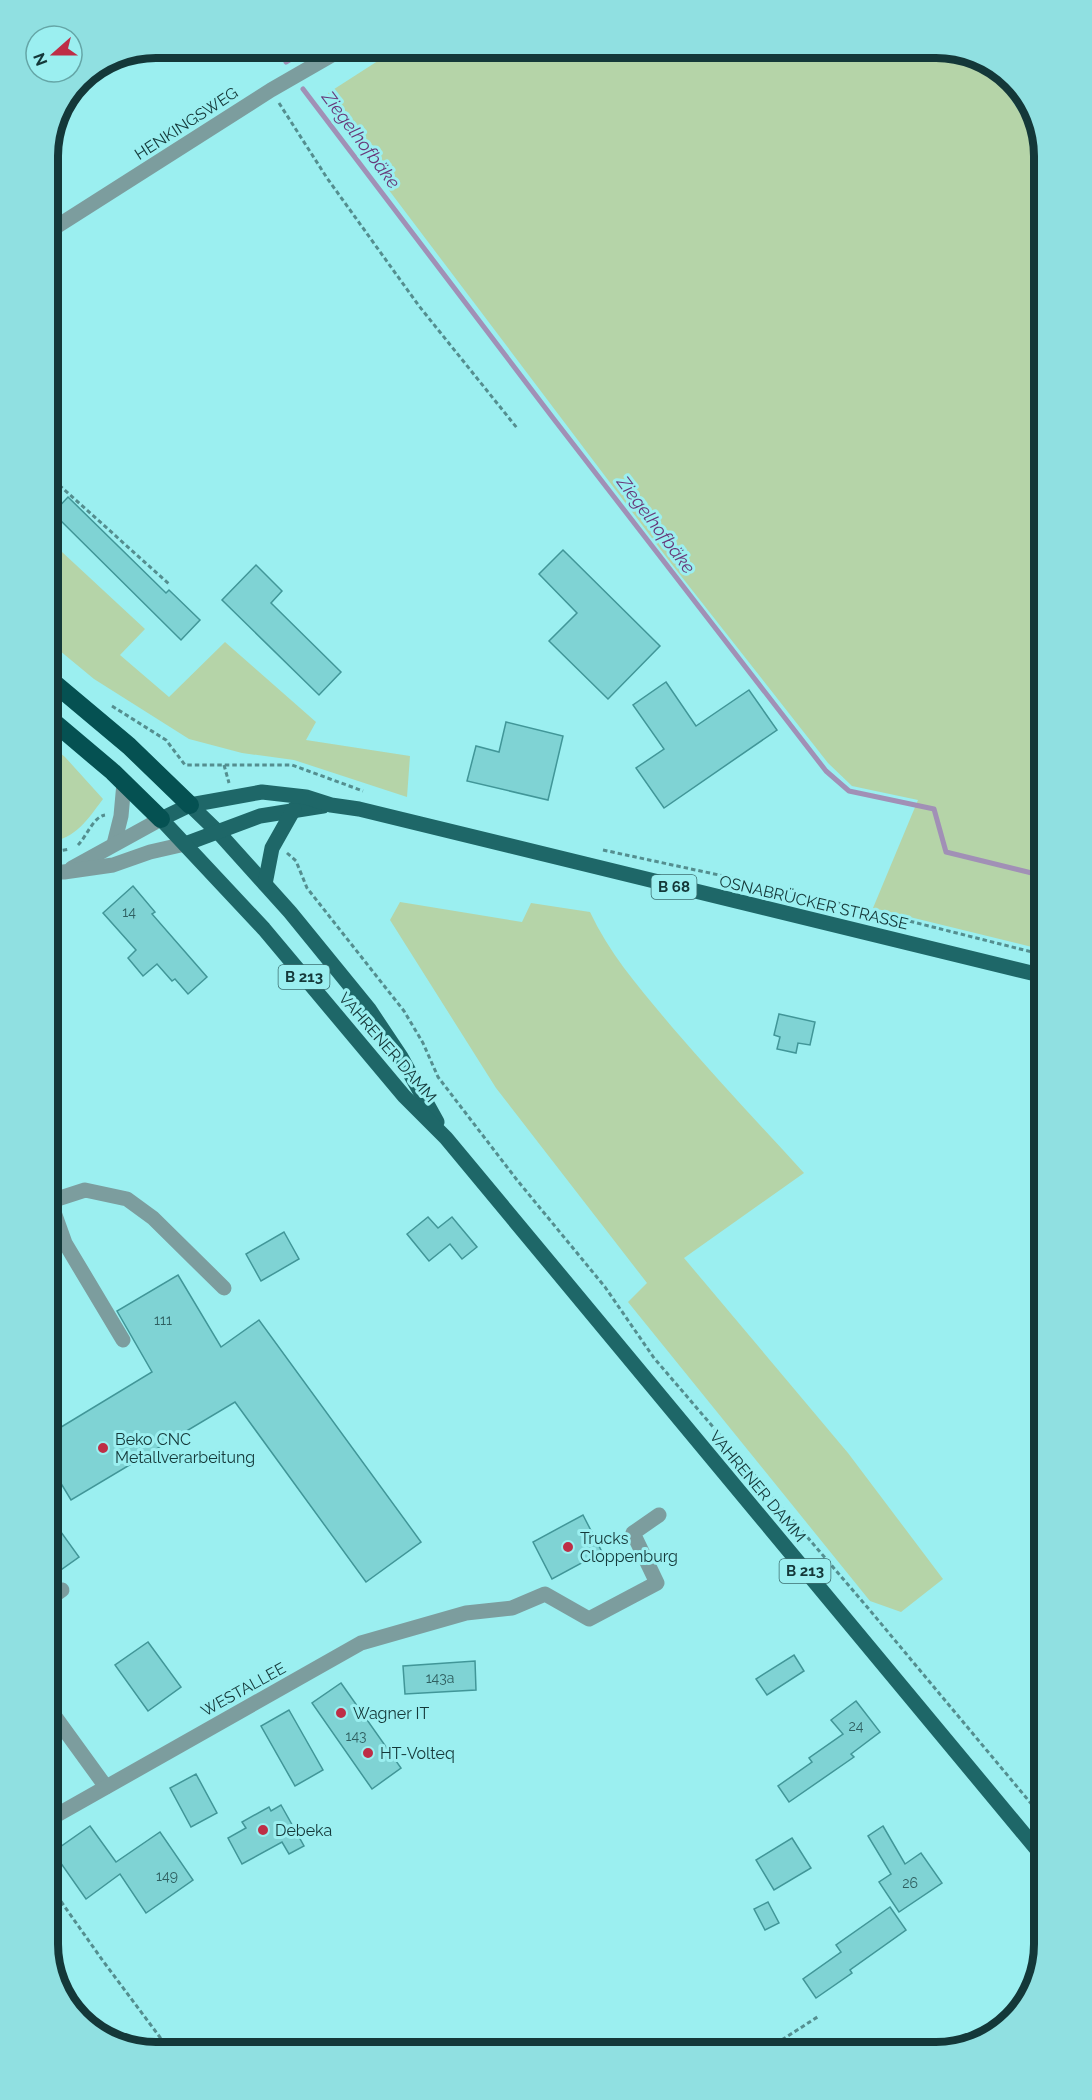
<svg xmlns="http://www.w3.org/2000/svg" width="1092" height="2100" viewBox="0 0 1092 2100" font-family="Raleway,sans-serif">
<rect width="100%" height="100%" fill="#9beff0"/>
<g fill="#b5d4a8">
<path d="M398 48H943L989 65 1042 147 1044 156V950L873 908 918 800 852 786 828 763 670 562 379 177 338 116 328 93Z"/>
<path d="M48 539 145 629 120 655 169 697 225 642 316 722 306 740 410 756 407 797 294 760 242 753 189 739 94 679 48 641Z"/>
<path d="M48 743 65 757 103 799C87 820 76 839 48 842Z"/>
<path d="M400 902 522 922 531 903 590 912C610 955 642 991 672 1027 715 1077 760 1125 804 1173L684 1258 848 1453 943 1579 901 1612 870 1601 628 1302 647 1283 496 1088 390 920Z"/>
</g>
<g fill="none" stroke-linecap="round" stroke-linejoin="round">
<g stroke="#a190b6" stroke-width="5">
<path d="M286 62 309 48"/>
<path d="M303 89 553 418 826 771 849 791 934 809 946 852 1044 876"/>
</g>
</g>
<g fill="#7fd3d4" stroke="#419698" stroke-width="1.5">
<path d="M68 497 166 593 169 590 200 620 181 640 53 513Z"/>
<path d="M563 550 660 646 608 699 549 641 577 613 539 574Z"/>
<path d="M256 565 282 591 271 603 341 672 319 695 222 600Z"/>
<path d="M666 682 696 726 749 690 777 730 664 808 636 768 664 749 633 705Z"/>
<path d="M506 722 563 736 548 800 467 781 476 746 499 752Z"/>
<path d="M133 886 155 912 152 914 207 977 188 994 175 979 172 981 157 964 143 976 128 958 136 950 103 913Z"/>
<path d="M779 1014 815 1022 810 1045 798 1043 796 1053 777 1049 780 1037 774 1035Z"/>
<path d="M428 1217 438 1228 452 1217 477 1247 462 1259 450 1244 429 1261 407 1234Z"/>
<path d="M284 1232 299 1259 261 1281 246 1254Z"/>
<path d="M178 1275 221 1347 259 1320 421 1542 366 1582 235 1402 71 1500 48 1462V1435L152 1372 117 1311Z"/>
<path d="M48 1514 79 1557 48 1579Z"/>
<path d="M583 1515 602 1552 552 1579 533 1542Z"/>
<path d="M148 1642 181 1687 148 1711 115 1665Z"/>
<path d="M794 1655 804 1671 767 1695 756 1679Z"/>
<path d="M475 1661 476 1690 405 1694 403 1666Z"/>
<path d="M341 1683 401 1768 372 1789 312 1703Z"/>
<path d="M856 1701 880 1732 851 1754 854 1757 789 1802 778 1786 812 1762 809 1758 843 1734 831 1720Z"/>
<path d="M289 1710 323 1770 295 1786 261 1726Z"/>
<path d="M196 1774 217 1813 191 1827 170 1788Z"/>
<path d="M281 1805 304 1846 289 1854 282 1842 242 1864 228 1838 246 1828 242 1822 269 1807 271 1811Z"/>
<path d="M90 1826 116 1862 160 1832 193 1880 146 1913 120 1874 86 1899 53 1852Z"/>
<path d="M883 1826 905 1864 921 1853 942 1883 899 1912 879 1882 891 1874 868 1836Z"/>
<path d="M792 1838 811 1868 774 1890 756 1860Z"/>
<path d="M768 1902 779 1923 765 1930 754 1909Z"/>
<path d="M890 1907 906 1930 850 1970 852 1973 816 1998 803 1979 841 1952 836 1945Z"/>
</g>
<g fill="none" stroke-linecap="round" stroke-linejoin="round">
<g stroke="#548e8f" stroke-width="3" stroke-dasharray="4.5 3" stroke-linecap="butt">
<path d="M279 103 327 178 419 306 517 428"/>
<path d="M48 475 169 584"/>
<path d="M48 654 56 661"/>
<path d="M112 706 166 740 185 765H292L363 791"/>
<path d="M224 765 229 783"/>
<path d="M78 845C87 836 93 817 105 815"/>
<path d="M603 850 770 886 1044 955"/>
<path d="M48 853 70 849"/>
<path d="M287 853 296 861 307 888 404 1011 423 1043 438 1077 517 1180 605 1287 654 1358 868 1608 1044 1819"/>
<path d="M48 1883 103 1961 171 2052"/>
<path d="M763 2052 819 2016"/>
</g>
<g stroke="#7c9d9e" stroke-width="15">
<path d="M48 232 271 90 344 48"/>
<path d="M114 844 121 816 124 783"/>
<path d="M72 868 161 819"/>
<path d="M48 872H64L113 865 150 852 185 844"/>
<path d="M50 1201 65 1243 123 1340"/>
<path d="M48 1202 85 1190 127 1199 153 1218 224 1288"/>
<path d="M48 1600 62 1590"/>
<path d="M48 1707 106 1787"/>
<path d="M48 1820 361 1643 466 1613 512 1608 545 1594 589 1619 657 1583 633 1533 659 1515"/>
</g>
<g stroke="#1e6768" stroke-width="15">
<path d="M190 805 218 832 290 912 369 1009 401 1057 437 1122"/>
<path d="M185 844 260 816 323 806"/>
<path d="M265 884 272 848 294 809"/>
<path d="M1044 1858 446 1138 404 1096 264 929 161 819 190 805 262 792 306 797 331 805 359 809 1044 976"/>
</g>
<g stroke="#055152" stroke-width="18">
<path d="M48 678 129 746 190 805"/>
<path d="M48 717 113 772 161 819"/>
</g>
</g>
<g fill="#be2e46" stroke="#9beff0" stroke-width="2">
<circle cx="103" cy="1448" r="6"/>
<circle cx="568" cy="1547" r="6"/>
<circle cx="341" cy="1713" r="6"/>
<circle cx="368" cy="1753" r="6"/>
<circle cx="263" cy="1830" r="6"/>
</g>
<g text-anchor="middle" stroke-width="6" stroke-linejoin="round" paint-order="stroke">
<g font-size="14" fill="#2f5f60">
<text x="129" y="917">14</text>
<text x="163" y="1325">111</text>
<text x="440" y="1683">143a</text>
<text x="856" y="1731">24</text>
<text x="356" y="1741">143</text>
<text x="167" y="1881">149</text>
<text x="910" y="1888">26</text>
</g>
<g fill="#9beff0" stroke="#3c6f70" stroke-width="1.5">
<rect x="651.5" y="875" width="45" height="24" rx="4.5"/>
<rect x="278.5" y="965" width="51" height="24" rx="4.5"/>
<rect x="779.5" y="1559" width="51" height="24" rx="4.5"/>
</g>
<g font-size="15" font-weight="bold" fill="#143839">
<text x="674" y="892">B 68</text>
<text x="304" y="982">B 213</text>
<text x="805" y="1576">B 213</text>
</g>
<g font-size="16" fill="#143839" stroke="#9beff0">
<text transform="translate(186 123) rotate(-33)" y="6">HENKINGSWEG</text>
<text transform="translate(814 902) rotate(13)" y="6">OSNABRÜCKER STRASSE</text>
<text transform="translate(388 1047) rotate(49)" y="6">VAHRENER DAMM</text>
<text transform="translate(758 1486) rotate(50)" y="6">VAHRENER DAMM</text>
<text transform="translate(243 1689) rotate(-29)" y="6">WESTALLEE</text>
</g>
<g font-size="16" fill="#143839" stroke="#9beff0" text-anchor="start">
<text x="115" y="1445">Beko CNC<tspan x="115" dy="18">Metallverarbeitung</tspan></text>
<text x="580" y="1544">Trucks<tspan x="580" dy="18">Cloppenburg</tspan></text>
<text x="353" y="1719">Wagner IT</text>
<text x="380" y="1759">HT-Volteq</text>
<text x="275" y="1836">Debeka</text>
</g>
<g font-size="18" font-style="italic" fill="#683879" stroke="#9beff0">
<text transform="translate(361 140) rotate(53)" y="6">Ziegelhofbäke</text>
<text transform="translate(656 525) rotate(53)" y="6">Ziegelhofbäke</text>
</g>
</g>
<path d="M0 0H1092V2100H0ZM156 58H936A98 98 0 0 1 1034 156V1944A98 98 0 0 1 936 2042H156A98 98 0 0 1 58 1944V156A98 98 0 0 1 156 58Z" fill="#90e0e1" fill-rule="evenodd"/>
<path fill="none" stroke="#143839" stroke-width="8" d="M156 58H936A98 98 0 0 1 1034 156V1944A98 98 0 0 1 936 2042H156A98 98 0 0 1 58 1944V156A98 98 0 0 1 156 58Z"/>
<g transform="translate(54 54) rotate(249)"><circle r="28" fill="#9beff0" stroke="#65a6a7" stroke-width="1.5"/>
<path d="M0-4.5L10 22L0 15L-10 22Z" fill="#be2e46"/>
<text y="-9" font-size="16" font-weight="bold" text-anchor="middle" fill="#143839">N</text>
</g>
</svg>
